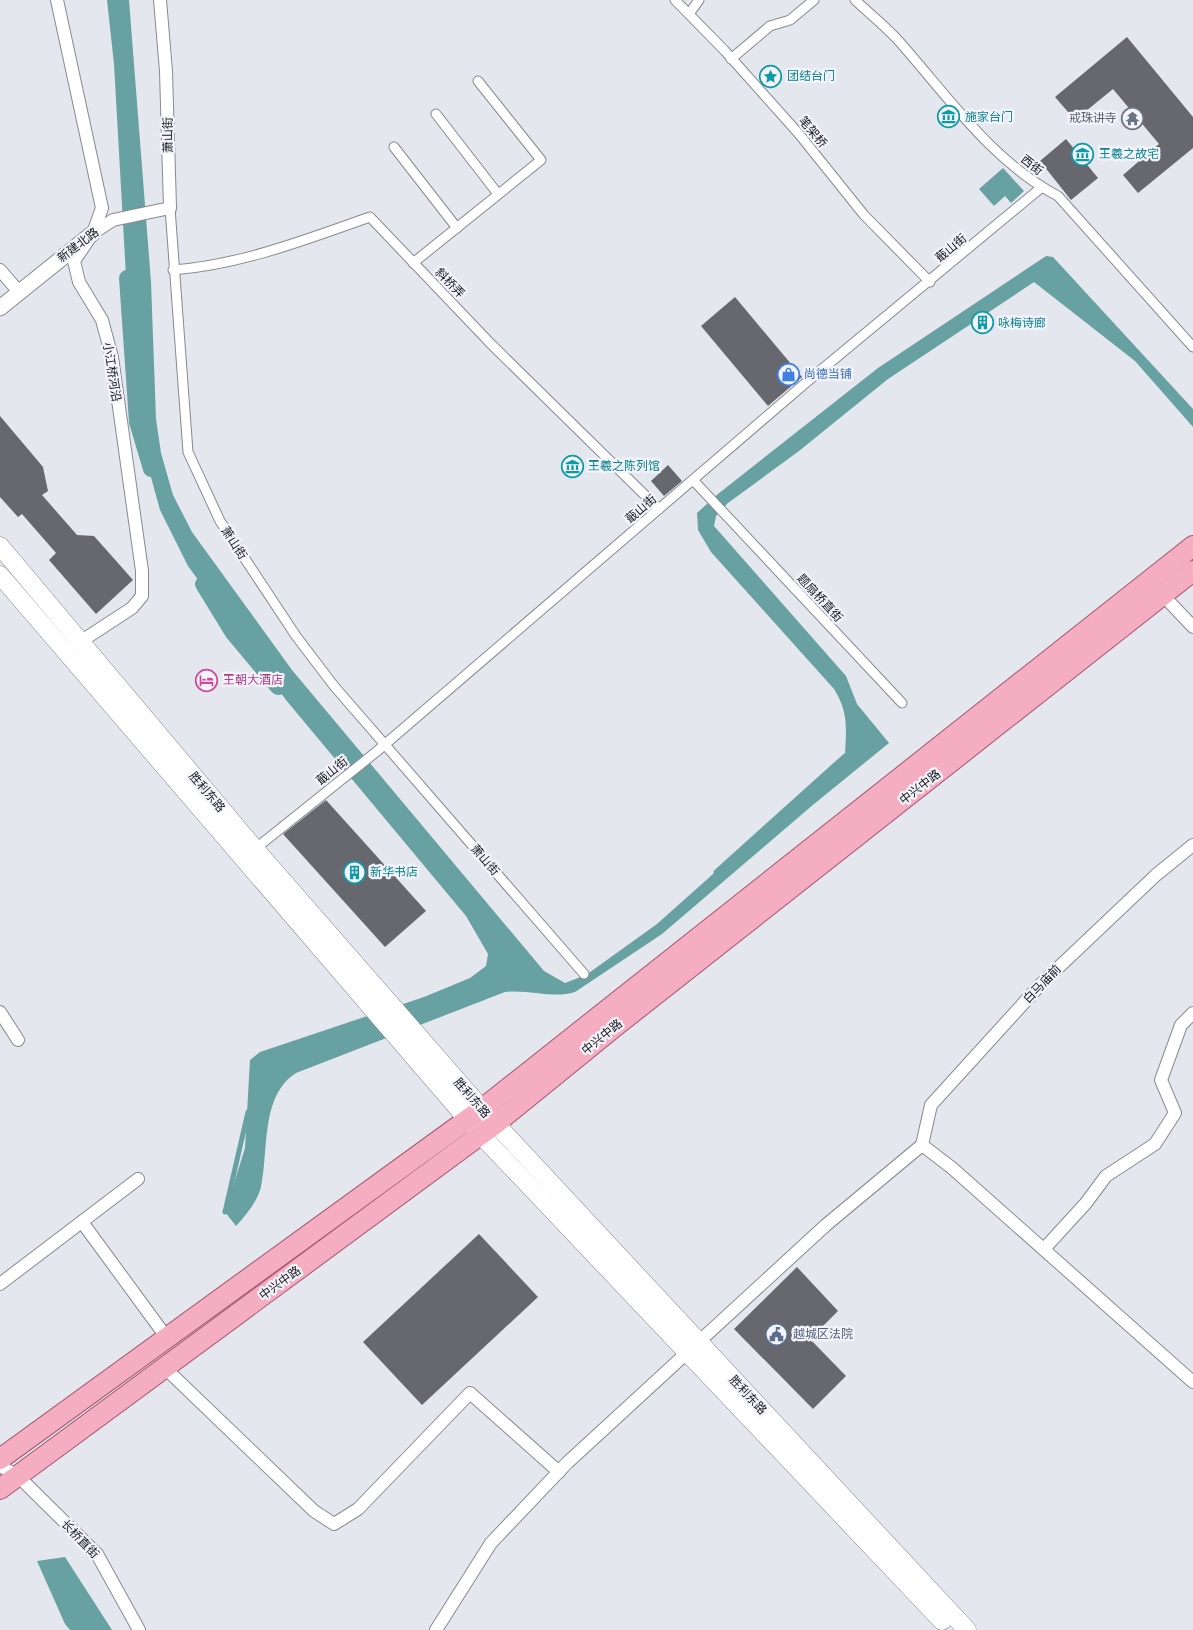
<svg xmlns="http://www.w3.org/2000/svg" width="1193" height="1630" viewBox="0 0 1193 1630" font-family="'Nunito Sans','Noto Sans SC',sans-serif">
<rect width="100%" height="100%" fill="#e5e7ee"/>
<g fill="#67a1a2">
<path d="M107 0H129L151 282 156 419 161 453 173 495 192 532 292 670 544 971 565 983 586 975 657 924 845 756C846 729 849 713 834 689L711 552 698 530 697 513 718 494 878 368 1046 256 1053 257 1193 409V427L1135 361 1034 282 888 379 799 451 728 503 716 516 714 526 846 676 857 704 889 743 814 804 662 934 575 992C553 999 529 989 505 992L296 1073C260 1096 269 1151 261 1187 257 1202 246 1215 236 1226L225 1212 245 1148 250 1060 260 1052 424 997 470 978 486 966 488 954 466 916 286 700 188 566 160 510 146 459 126 276 114 64Z"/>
<path d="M1003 168 1024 191 1011 203 1005 196 994 206 979 189Z"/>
<path d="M65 1557 112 1630H70L65 1624 37 1561Z"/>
</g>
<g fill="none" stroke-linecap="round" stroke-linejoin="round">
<g stroke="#67a1a2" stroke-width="5">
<path d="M716 872 845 756"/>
<path d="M225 1212 248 1112"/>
</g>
<g stroke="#67a1a2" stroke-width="16">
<path d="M127 278 137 422 151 469"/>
<path d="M203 584 233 633 278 687"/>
</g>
</g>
<g fill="#67686e">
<path d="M1127 37 1193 117V148L1138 193 1123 175 1159 144 1113 89 1075 120 1055 97Z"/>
<path d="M1066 139 1098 178 1071 200 1040 161Z"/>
<path d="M735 297 802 377 768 406 701 326Z"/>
<path d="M0 416 43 467 48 491 42 495 77 535 94 536 133 580 96 614 49 560 56 553 22 514 18 517 0 497Z"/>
<path d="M668 465 682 481 664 496 651 481Z"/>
<path d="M326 800 426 911 385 947 283 834Z"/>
<path d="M479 1234 538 1297 422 1405 363 1342Z"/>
<path d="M797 1267 838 1311 810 1339 846 1376 813 1409 734 1329Z"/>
</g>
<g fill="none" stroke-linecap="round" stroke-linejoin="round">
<defs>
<g id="pedestrian">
<path d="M675 0 725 51 799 134 864 215 930 282"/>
<path d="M855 0C869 13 884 25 897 39 947 95 991 161 1058 196L1193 347"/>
<path d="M689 14 699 0"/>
<path d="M731 59 770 26 790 20 814 0"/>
<path d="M436 114 498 194"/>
<path d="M394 147 457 228"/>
<path d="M170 208 188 452 220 521 296 636 334 686 584 974"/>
<path d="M413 263 541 160 478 81"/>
<path d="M173 270C241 265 307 239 370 217L491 344 659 509"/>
<path d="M693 480 902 703"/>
<path d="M255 849 376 752 809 380 1042 187"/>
</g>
<g id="minor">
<path d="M57 0 102 208 93 233 74 261 79 282 102 320 112 357 142 571V596L132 608 80 642"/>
<path d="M93 233 113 220 170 208 166 71 160 0"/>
<path d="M0 270 19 292"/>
<path d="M1159 591 1193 627"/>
<path d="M0 1012 18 1040"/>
<path d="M922 1145 931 1105 1041 984 1156 875 1193 845"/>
<path d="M82 1222 167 1338"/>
<path d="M1044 1249 1086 1203 1106 1176 1155 1144 1175 1113 1161 1080 1181 1025 1193 1013"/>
<path d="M0 1284 138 1179"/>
<path d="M165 1368 314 1511 334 1524 358 1509 470 1393 559 1472"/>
<path d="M0 1466 18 1476 97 1554 139 1630"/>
<path d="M436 1630 491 1543 567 1463 826 1225 922 1145 952 1168 1193 1382"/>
</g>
<path id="tertiary" d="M0 308 93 233"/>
<g id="secondary">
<path d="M0 546 255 849 482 1109 967 1630"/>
<path d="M0 575 480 1134 942 1621"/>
</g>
<g id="primary">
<path d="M0 1459 482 1109 1193 546"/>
<path d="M0 1489 495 1124 618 1024 1193 571"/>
</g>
</defs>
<use href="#pedestrian" stroke="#888a90" stroke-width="11"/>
<use href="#minor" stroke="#888a90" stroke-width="14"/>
<use href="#tertiary" stroke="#888a90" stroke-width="17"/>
<use href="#secondary" stroke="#888a90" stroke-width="19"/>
<use href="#primary" stroke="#a3556c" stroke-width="22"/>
<use href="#pedestrian" stroke="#fff" stroke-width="9"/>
<use href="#minor" stroke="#fff" stroke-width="12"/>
<use href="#tertiary" stroke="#fff" stroke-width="15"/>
<use href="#secondary" stroke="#fff" stroke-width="18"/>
<use href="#primary" stroke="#f5adc1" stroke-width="20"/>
</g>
<defs>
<symbol id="sight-ring" viewBox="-11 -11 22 22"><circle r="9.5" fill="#f3f4fb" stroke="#0f9aa8" stroke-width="1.5"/><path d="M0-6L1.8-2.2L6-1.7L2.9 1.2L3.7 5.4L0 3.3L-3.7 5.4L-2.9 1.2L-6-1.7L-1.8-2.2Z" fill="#0f9aa8"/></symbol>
<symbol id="museum-ring" viewBox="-11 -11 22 22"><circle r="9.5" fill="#f3f4fb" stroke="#0f9aa8" stroke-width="1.5"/><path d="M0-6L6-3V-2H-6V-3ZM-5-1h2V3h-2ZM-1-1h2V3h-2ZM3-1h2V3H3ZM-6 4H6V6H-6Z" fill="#0f9aa8"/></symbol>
<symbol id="temple-ring" viewBox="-11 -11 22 22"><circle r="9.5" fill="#f3f4fb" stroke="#6b7280" stroke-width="1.5"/><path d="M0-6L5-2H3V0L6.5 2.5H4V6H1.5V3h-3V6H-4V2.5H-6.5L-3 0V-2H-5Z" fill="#6b7280"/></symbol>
<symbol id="building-ring" viewBox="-11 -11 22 22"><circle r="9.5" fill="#f3f4fb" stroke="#0f9aa8" stroke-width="1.5"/><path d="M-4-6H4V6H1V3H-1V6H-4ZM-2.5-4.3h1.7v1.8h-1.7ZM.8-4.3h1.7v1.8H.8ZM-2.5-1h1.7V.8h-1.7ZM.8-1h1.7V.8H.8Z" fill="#0f9aa8"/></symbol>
<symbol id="shop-ring" viewBox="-11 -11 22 22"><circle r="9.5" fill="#f3f4fb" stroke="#3f7fe0" stroke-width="1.5"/><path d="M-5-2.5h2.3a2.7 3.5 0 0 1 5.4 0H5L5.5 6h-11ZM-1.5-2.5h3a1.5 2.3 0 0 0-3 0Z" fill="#3f7fe0"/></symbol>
<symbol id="hotel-ring" viewBox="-11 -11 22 22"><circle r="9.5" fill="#f3f4fb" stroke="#d1479c" stroke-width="1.5"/><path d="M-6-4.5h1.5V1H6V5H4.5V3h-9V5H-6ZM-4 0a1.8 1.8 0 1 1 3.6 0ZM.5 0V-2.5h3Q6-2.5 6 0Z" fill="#d1479c"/></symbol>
<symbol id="civic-ring" viewBox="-11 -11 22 22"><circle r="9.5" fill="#f3f4fb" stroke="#5c6f8a" stroke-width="1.5"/><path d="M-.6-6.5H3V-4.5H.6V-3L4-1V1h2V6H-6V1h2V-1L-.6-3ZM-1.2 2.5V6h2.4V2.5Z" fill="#5c6f8a"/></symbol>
</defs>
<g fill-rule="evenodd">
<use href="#sight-ring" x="758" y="64" width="25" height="25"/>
<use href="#museum-ring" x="936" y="104" width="25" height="25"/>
<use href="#temple-ring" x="1120" y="106" width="25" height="25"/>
<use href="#museum-ring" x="1070" y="142" width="25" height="25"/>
<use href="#building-ring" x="970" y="310" width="25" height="25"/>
<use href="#shop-ring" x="776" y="362" width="25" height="25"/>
<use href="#museum-ring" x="560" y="454" width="25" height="25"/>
<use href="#hotel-ring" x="194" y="668" width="25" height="25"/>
<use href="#building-ring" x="342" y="860" width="25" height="25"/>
<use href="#civic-ring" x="764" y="1322" width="25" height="25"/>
</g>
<g text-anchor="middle" stroke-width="4.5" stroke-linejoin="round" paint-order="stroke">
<g font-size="12" fill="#0d838f" stroke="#f3f4fb" text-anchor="start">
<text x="787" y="80">团结台门</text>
<text x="965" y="121">施家台门</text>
<text x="1099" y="158">王羲之故宅</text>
<text x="998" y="327">咏梅诗廊</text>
<text x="588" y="470">王羲之陈列馆</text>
<text x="370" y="876">新华书店</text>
</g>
<g font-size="12" fill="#5b616d" stroke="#f3f4fb" text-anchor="end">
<text x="1117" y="122">戒珠讲寺</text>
</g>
<g font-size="12" fill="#161719" stroke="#f3f4fb">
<text transform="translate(813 132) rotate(50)" y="4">笔架桥</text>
<text transform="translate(168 135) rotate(-91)" y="4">萧山街</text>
<text transform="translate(1032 165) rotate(38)" y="4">西街</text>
<text transform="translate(78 245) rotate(-37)" y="4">新建北路</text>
<text transform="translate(951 248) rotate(-40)" y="4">蕺山街</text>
<text transform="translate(450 283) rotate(46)" y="4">斜桥弄</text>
<text transform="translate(112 372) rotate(81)" y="4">小江桥河沿</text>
<text transform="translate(641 509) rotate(-41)" y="4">蕺山街</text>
<text transform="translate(234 543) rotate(57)" y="4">萧山街</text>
<text transform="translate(820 598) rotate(47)" y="4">题扇桥直街</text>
<text transform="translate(332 771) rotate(-39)" y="4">蕺山街</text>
<text transform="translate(920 787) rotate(-38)" y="4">中兴中路</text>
<text transform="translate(207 792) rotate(50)" y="4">胜利东路</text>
<text transform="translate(485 860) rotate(49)" y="4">萧山街</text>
<text transform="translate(1042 984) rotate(-46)" y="4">白马庙前</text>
<text transform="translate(602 1037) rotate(-39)" y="4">中兴中路</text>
<text transform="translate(472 1098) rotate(49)" y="4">胜利东路</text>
<text transform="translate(280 1283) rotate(-36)" y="4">中兴中路</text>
<text transform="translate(748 1395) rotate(47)" y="4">胜利东路</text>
<text transform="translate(80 1539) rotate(46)" y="4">长桥直街</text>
</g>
<g font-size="12" fill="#366cbe" stroke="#f3f4fb" text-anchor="start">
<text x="804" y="378">尚德当铺</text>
</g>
<g font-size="12" fill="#b23c85" stroke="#f3f4fb" text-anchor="start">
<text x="223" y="684">王朝大酒店</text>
</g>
<g font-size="12" fill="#4e5e75" stroke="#f3f4fb" text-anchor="start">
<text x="793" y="1338">越城区法院</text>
</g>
</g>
</svg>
